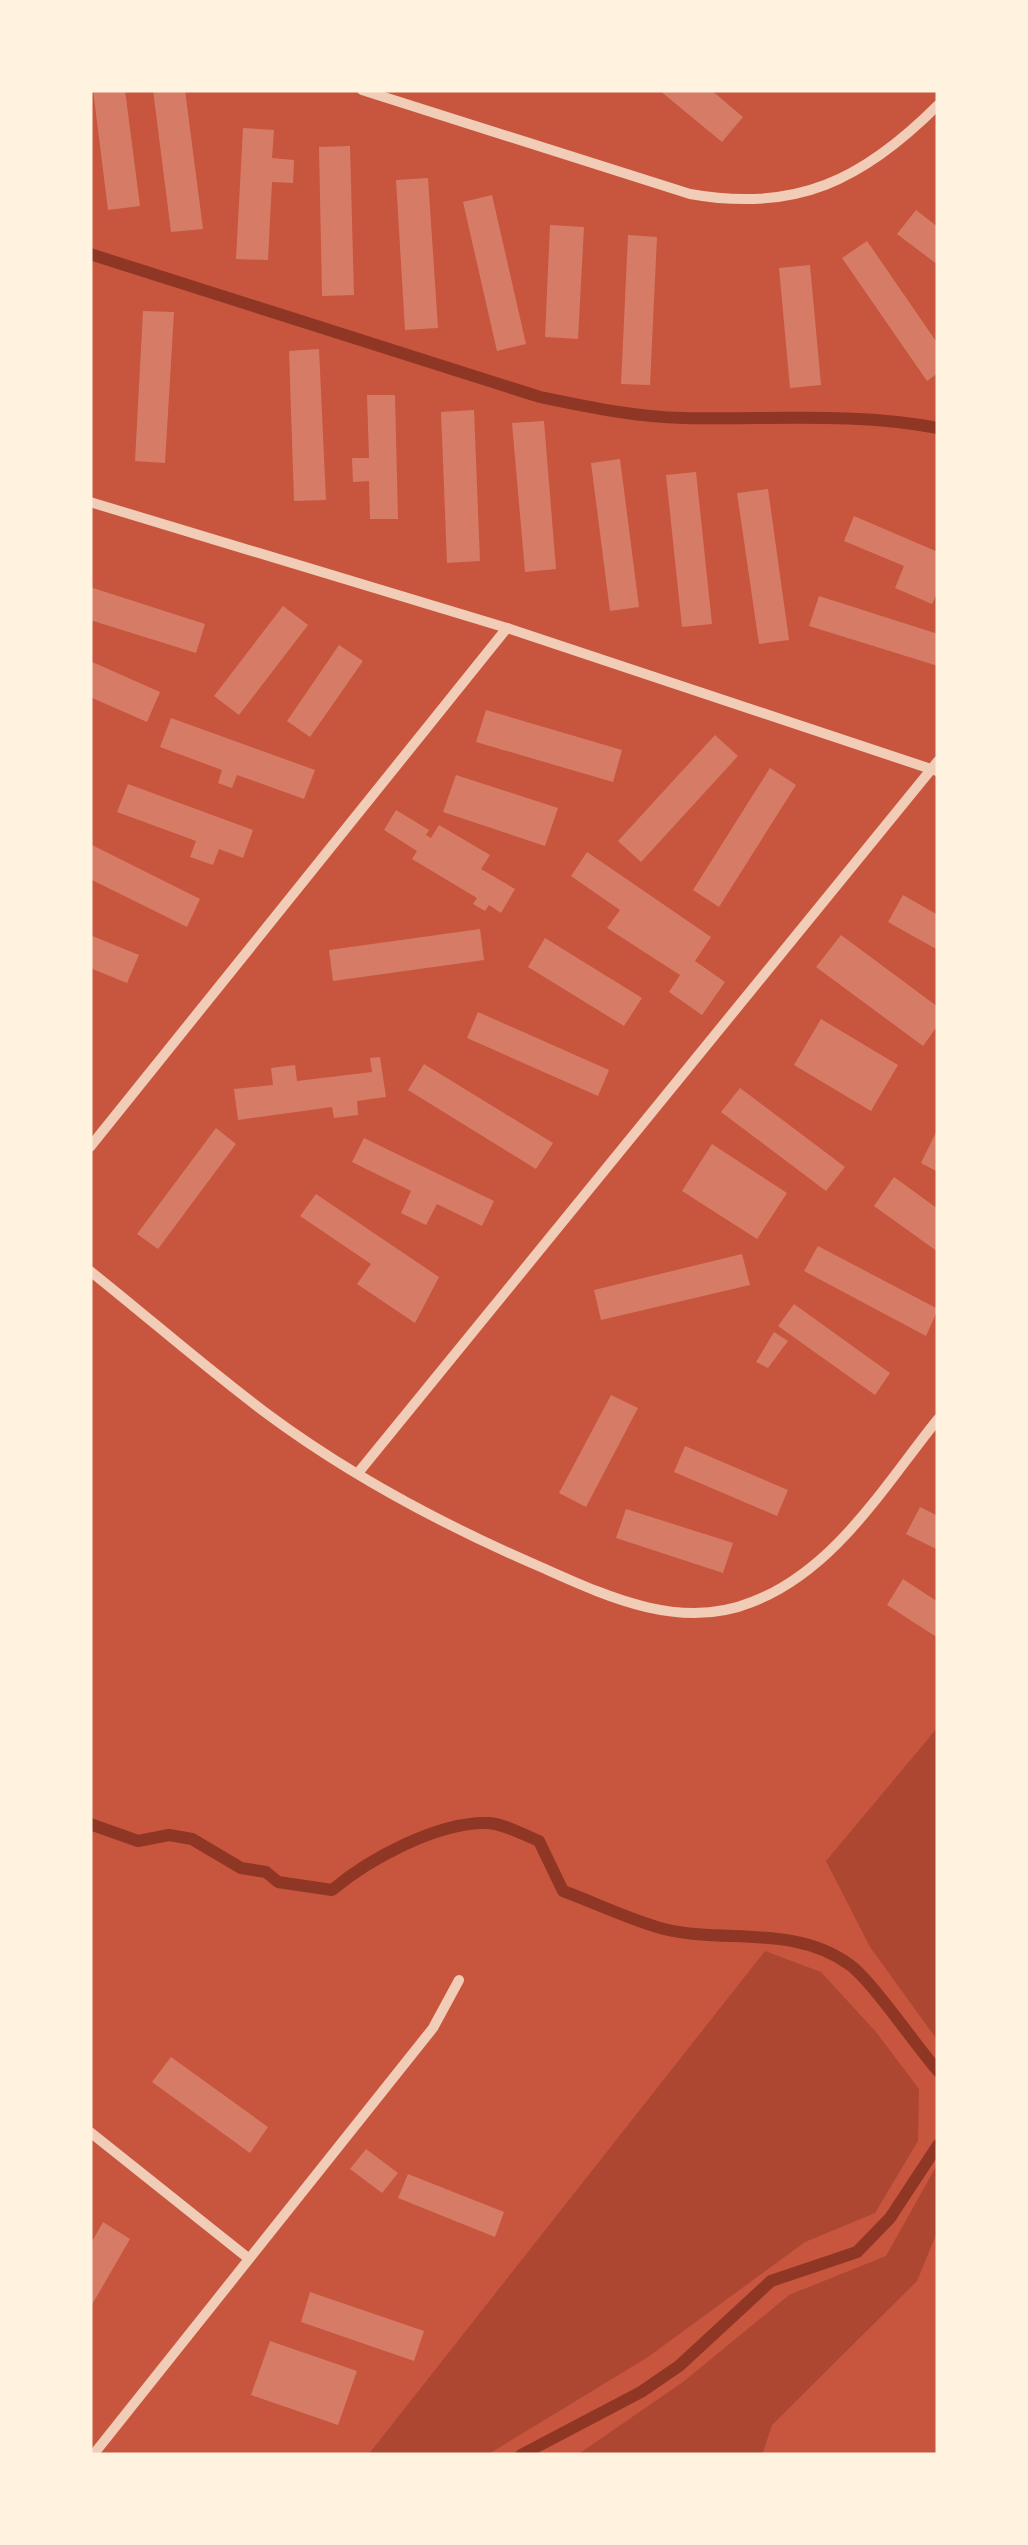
<svg xmlns="http://www.w3.org/2000/svg" width="1028" height="2545" viewBox="0 0 1028 2545" font-family="Ubuntu,sans-serif">
<rect width="100%" height="100%" fill="#c8553d"/>
<g fill="#ae4732">
<path d="M938 1727V2041L870 1947 826 1861Z"/>
<path d="M765 1951 821 1972 876 2032 919 2089 918 2141 875 2213 805 2242 648 2357 487 2455H368Z"/>
<path d="M938 2163V2230L917 2281 772 2425 762 2455H577L683 2382 789 2295 886 2256Z"/>
</g>
<g fill="none" stroke-linecap="round" stroke-linejoin="round">
<g stroke="#8f3625" stroke-width="12">
<path d="M90 254 540 397C588 407 635 417 684 418 770 420 853 412 938 428"/>
<path d="M90 1824 138 1841 169 1835 192 1839 241 1868 266 1872 278 1882 332 1890C369 1859 437 1822 487 1823 503 1823 524 1835 539 1841L563 1891C596 1903 630 1920 664 1929 725 1944 795 1924 850 1965 872 1981 916 2046 938 2071"/>
<path d="M521 2455 641 2392 679 2366 771 2281 857 2252 890 2218 938 2145"/>
</g>
</g>
<g fill="#d67c66">
<path d="M93 90H125L140 206 108 210Z"/>
<path d="M153 90H185L203 229 171 232Z"/>
<path d="M659 90H711L743 117 722 142Z"/>
<path d="M243 128 274 130 272 158 294 160 293 183 272 182 268 260 236 259Z"/>
<path d="M350 146 354 295 322 296 319 147Z"/>
<path d="M428 178 438 328 405 330 396 180Z"/>
<path d="M492 195 526 344 497 351 463 202Z"/>
<path d="M916 210 938 227V265L897 234Z"/>
<path d="M550 225 584 227 578 339 545 337Z"/>
<path d="M628 235 657 237 650 385 621 384Z"/>
<path d="M867 241 938 344V373L927 381 842 258Z"/>
<path d="M810 265 821 385 790 388 779 268Z"/>
<path d="M143 311 174 312 165 463 135 461Z"/>
<path d="M319 349 326 500 294 501 289 351Z"/>
<path d="M367 395H395L398 519H370L369 481 353 482 352 458H369Z"/>
<path d="M474 410 480 561 447 563 441 412Z"/>
<path d="M544 421 556 569 525 572 512 423Z"/>
<path d="M620 459 639 607 610 611 591 463Z"/>
<path d="M696 472 712 624 682 627 666 475Z"/>
<path d="M768 489 789 640 759 644 737 493Z"/>
<path d="M854 516 938 552V591L932 604 895 588 904 566 844 541Z"/>
<path d="M90 587 205 624 196 653 90 620Z"/>
<path d="M819 596 938 634V666L809 626Z"/>
<path d="M283 606 308 625 239 715 214 696Z"/>
<path d="M339 645 363 661 310 737 287 721Z"/>
<path d="M90 661 160 692 147 722 90 697Z"/>
<path d="M486 710 622 750 613 782 476 742Z"/>
<path d="M171 718 315 770 304 799 237 775 232 788 218 783 222 770 160 747Z"/>
<path d="M715 735 738 756 641 862 618 841Z"/>
<path d="M770 768 796 785 719 907 693 890Z"/>
<path d="M456 775 558 808 545 846 443 812Z"/>
<path d="M128 784 253 830 243 858 219 849 213 865 190 857 196 841 117 812Z"/>
<path d="M396 810 429 830 426 835 431 838 439 825 490 855 481 869 515 889 501 913 489 905 485 911 473 904 477 898 412 859 417 851 384 830Z"/>
<path d="M90 844 200 899 187 927 90 879Z"/>
<path d="M587 852 711 937 695 961 725 982 702 1015 669 992 680 975 607 928 620 910 571 876Z"/>
<path d="M903 895 938 915V950L888 922Z"/>
<path d="M480 929 484 960 333 981 329 950Z"/>
<path d="M90 935 139 955 127 983 90 968Z"/>
<path d="M841 935 938 1007V1025L923 1046 816 967Z"/>
<path d="M545 938 642 998 624 1026 528 967Z"/>
<path d="M478 1012 609 1070 598 1096 467 1038Z"/>
<path d="M821 1019 898 1065 871 1111 794 1065Z"/>
<path d="M380 1057 386 1097 357 1101 358 1115 334 1118 332 1107 238 1120 234 1089 273 1085 271 1068 295 1065 297 1081 372 1072 370 1058Z"/>
<path d="M424 1064 553 1143 536 1169 408 1090Z"/>
<path d="M740 1088 845 1167 826 1191 721 1112Z"/>
<path d="M216 1128 236 1144 158 1249 137 1234Z"/>
<path d="M938 1128V1172L921 1163Z"/>
<path d="M364 1138 494 1201 482 1226 437 1204 426 1225 401 1213 411 1191 352 1162Z"/>
<path d="M712 1144 787 1193 757 1239 682 1191Z"/>
<path d="M894 1177 938 1209V1252L874 1206Z"/>
<path d="M316 1194 439 1277 415 1323 357 1284 371 1264 300 1216Z"/>
<path d="M818 1246 938 1309 926 1336 804 1271Z"/>
<path d="M742 1254 750 1285 601 1320 594 1290Z"/>
<path d="M794 1304 890 1373 875 1395 778 1326Z"/>
<path d="M774 1332 788 1341 768 1368 756 1362Z"/>
<path d="M611 1395 638 1408 586 1507 559 1493Z"/>
<path d="M685 1446 788 1490 777 1516 674 1472Z"/>
<path d="M920 1507 938 1516V1550L906 1534Z"/>
<path d="M626 1509 733 1543 723 1573 616 1538Z"/>
<path d="M903 1579 938 1602V1638L887 1605Z"/>
<path d="M171 2057 268 2127 250 2153 152 2082Z"/>
<path d="M366 2149 398 2173 382 2193 350 2169Z"/>
<path d="M408 2174 504 2212 495 2237 398 2198Z"/>
<path d="M103 2222 130 2239 90 2308V2245Z"/>
<path d="M310 2292 424 2331 414 2361 301 2322Z"/>
<path d="M270 2341 357 2371 338 2425 251 2395Z"/>
</g>
<g fill="none" stroke-linecap="round" stroke-linejoin="round">
<g stroke="#f1ccb7" stroke-width="10">
<path d="M362 90 690 194C796 213 863 180 938 105"/>
<path d="M90 502 507 628 937 771"/>
<path d="M90 1147 507 628"/>
<path d="M90 1271C149 1318 206 1368 266 1413 352 1477 445 1526 543 1568 608 1597 681 1631 752 1602 835 1570 884 1486 938 1419"/>
<path d="M358 1473 938 761"/>
<path d="M90 2132 248 2258"/>
<path d="M93 2455 433 2028 459 1980"/>
</g>
</g>
<rect width="1028" height="2545" fill="none" stroke="#fff3e0" stroke-width="185"/>
</svg>
